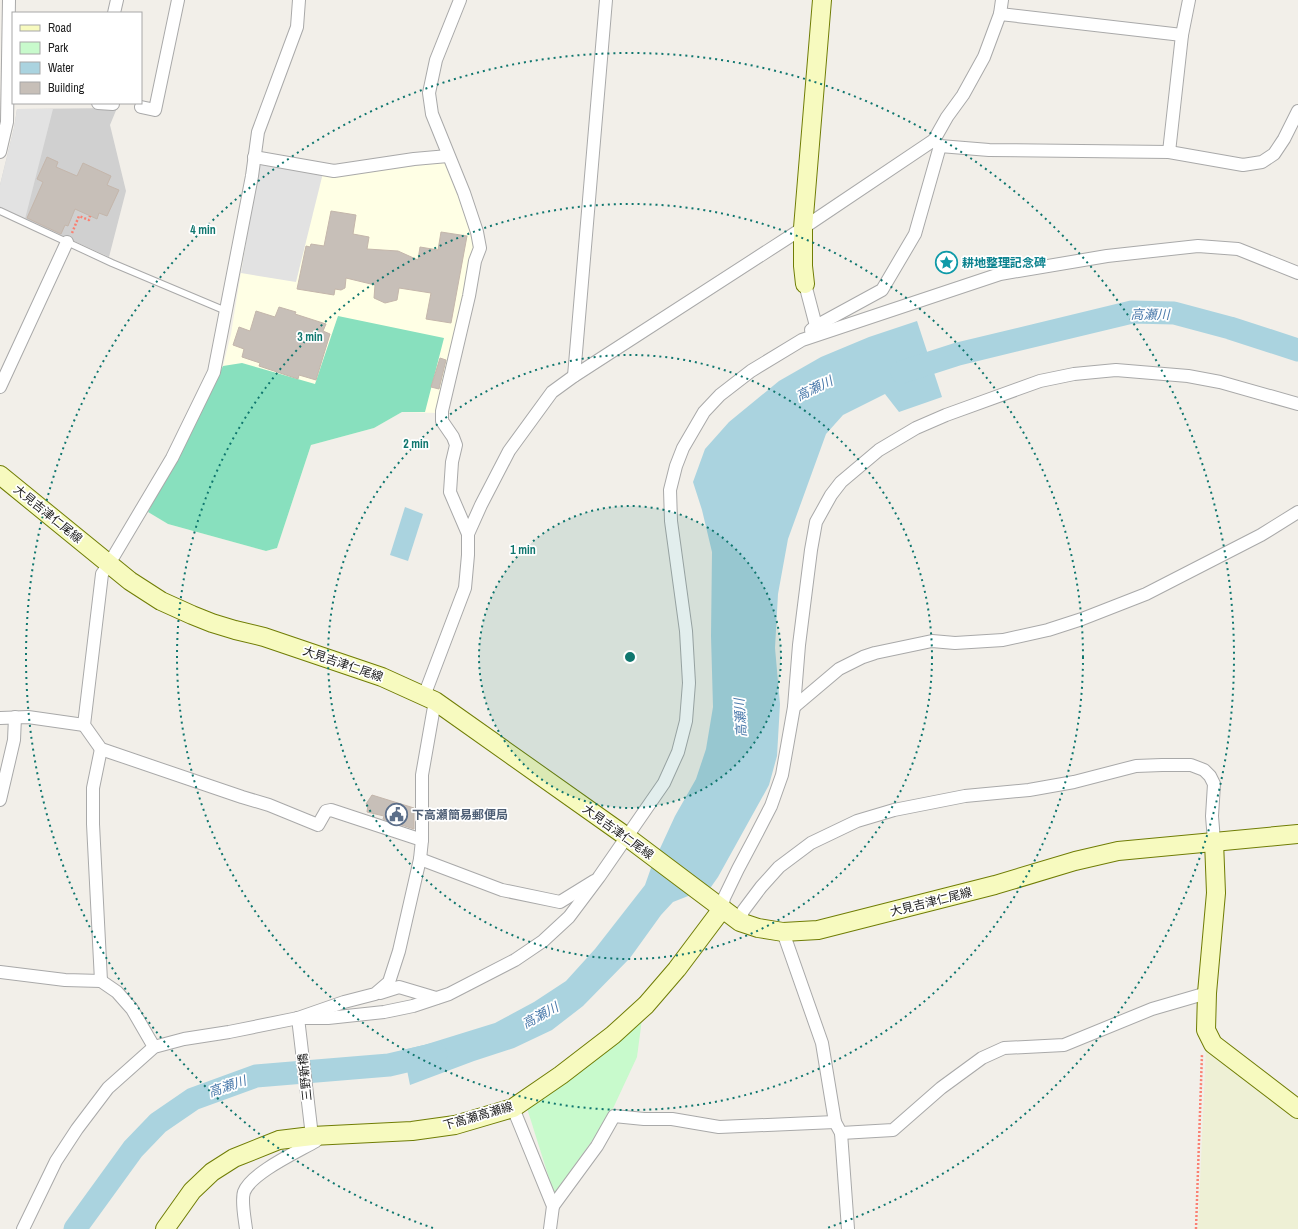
<svg xmlns="http://www.w3.org/2000/svg" width="1298" height="1229" viewBox="0 0 1298 1229" font-family="'Archivo Narrow','Noto Sans JP',sans-serif">
<rect width="100%" height="100%" fill="#f2efe9"/>
<path fill="#ffffe5" d="M447 162 474 239V251L438 413 402 412 374 428 311 445 277 548 266 551 168 524 148 512 223 366 231 334 258 167 336 176Z"/>
<path fill="#d0d0d0" d="M117 108 110 125 126 191 109 257 0 207V185L14 128 17 109Z"/>
<path fill="#eef0d5" d="M1206 1047 1298 1116V1229H1198Z"/>
<path fill="#c8facc" d="M642 1019 637 1057 609 1117 554 1194 526 1105Z"/>
<path fill="#88e0be" d="M338 316 444 338 425 412H402L374 428 311 445 277 548 266 551 168 524 148 512 223 366 242 363 315 384Z"/>
<g fill="#e2e2e2">
<path d="M17 109H53L25 219 0 207V185L14 128Z"/>
<path d="M264 163 323 173 296 282 241 273 258 167Z"/>
</g>
<g fill="#aad3df">
<path d="M917 321 942 397 899 412 885 394 843 415 826 434 788 539 778 594 775 648 780 704 777 756 769 785 718 877 711 887 673 902 661 915 630 958 583 1006 552 1030 514 1048 474 1061 410 1085 403 1050 424 1045 495 1023 534 1002 566 981 595 949 645 885 651 868 675 816 696 779 706 749 713 707 711 636 712 552 702 510 693 482 705 449 729 422 779 381 821 357 869 337Z"/>
<path d="M405 507 423 514 408 561 390 555Z"/>
</g>
<g fill="none" stroke-linecap="round" stroke-linejoin="round">
<g stroke="#aad3df" stroke-width="23">
<path d="M902 372 958 354 1132 312 1174 313 1230 328 1298 350"/>
<path d="M75 1229 133 1149 158 1123 193 1099 256 1076 389 1065 436 1054"/>
</g>
</g>
<g fill="#c7bfb8" stroke="#c4b6ab">
<path d="M47 157 58 162 56 167 77 176 83 163 111 176 107 185 119 190 107 216 99 213 97 219 75 209 68 226 65 225 61 234 27 218 43 182 37 179Z"/>
<path d="M331 211 356 215 353 234 369 237 367 249 398 251 418 260 420 247 438 250 441 232 467 236 451 323 426 319 431 293 399 288 397 300 385 303 374 298 375 285 346 278 345 288 341 290 335 289 334 295 297 289 306 246 310 247 311 244 324 246Z"/>
<path d="M279 307 296 312 295 314 326 324 323 331 330 334 316 380 299 375 298 379 259 366 260 363 242 357 244 349 233 345 239 327 250 331 256 311 275 317Z"/>
<path d="M440 358 446 360 439 389 431 387Z"/>
<path d="M372 795 414 808V829L383 819 384 816 367 812 368 805 366 804Z"/>
</g>
<g fill="none" stroke-linecap="round" stroke-linejoin="round">
<defs>
<path id="lane" d="M0 211 112 263 226 311"/>
<g id="street">
<path d="M299 0 297 27 258 132 252 176 214 372 172 458 109 564 102 574 84 725 101 749 242 797 269 805 318 825 326 811 331 810 422 840"/>
<path d="M114 13 117 0"/>
<path d="M1000 14 1182 35"/>
<path d="M98 103 113 104"/>
<path d="M141 107 155 110 178 0"/>
<path d="M934 140 940 146 989 150 1169 152 1243 165 1262 162 1274 154 1284 139 1298 111"/>
<path d="M0 152 7 122 9 0"/>
<path d="M1169 152 1182 35 1189 0"/>
<path d="M254 157 334 171 414 159 448 156"/>
<path d="M805 284 816 326 811 330"/>
<path d="M816 326 882 290 915 234 940 146"/>
<path d="M574 376 606 0"/>
<path d="M0 387 67 242"/>
<path d="M468 534 481 505 509 451 552 392 574 376 803 228 934 140 947 117 963 95 984 57 1000 14 1002 0"/>
<path d="M424 696 465 588 468 555V534L450 492 452 462 456 445 453 437 442 421V411L469 296 475 261 480 248 477 232 464 193 432 114 429 93 436 60 460 0"/>
<path d="M794 707 839 669 863 657 875 653 932 641 955 643 1003 640 1048 630 1082 619 1146 594 1261 535 1298 512"/>
<path d="M0 718 28 717 84 725"/>
<path d="M0 800 14 740 15 717"/>
<path d="M420 859 502 890 560 902 594 881"/>
<path d="M722 909 724 898 738 869 755 837 771 806 782 775 794 707 799 645 811 550 816 522 831 495 841 482 879 450 916 428 946 415 1040 381 1074 374 1116 370 1188 376 1220 382 1298 404"/>
<path d="M740 922 743 911 761 887 779 867 811 843 857 821 894 810 965 796 1029 790 1074 782 1136 766 1162 765H1191L1204 770 1210 776 1214 784 1212 816 1214 841"/>
<path d="M783 932 822 1043 835 1122 841 1133 848 1229"/>
<path d="M0 972 65 980 101 981 117 992 132 1009 154 1047"/>
<path d="M101 981 93 824V788L101 749"/>
<path d="M380 993 399 987 436 998"/>
<path d="M298 1018H328L384 1012 413 1006 449 994 515 960 543 941 569 917 599 877 664 783 678 752 686 721 689 683 686 631 671 521 670 490 676 466 683 448 704 412 720 395 751 371 802 340 1000 274 1107 256 1198 246 1238 249 1298 273"/>
<path d="M513 1108 553 1206 550 1229"/>
<path d="M841 1133 893 1130 941 1088 982 1058 1004 1048 1064 1045 1152 1009 1207 993"/>
<path d="M553 1206 597 1146 614 1116 644 1119H672L719 1127 835 1122"/>
<path d="M23 1229 56 1161 77 1129 108 1088 154 1047 184 1039 229 1032 298 1018 344 1002 375 994 389 982 399 951 420 859 422 840V775L435 701"/>
<path d="M246 1229C245 1220 241 1201 244 1192 251 1173 297 1152 316 1141L312 1136 298 1018"/>
</g>
<g id="secondary">
<path d="M805 284 803 266V228L822 0"/>
<path d="M0 475 130 581 161 601 192 615 212 623 235 630 264 637 382 677 435 701 627 837 740 922 758 928 783 932 818 930 995 885 1075 861 1118 851 1298 834"/>
<path d="M1214 841 1216 893 1207 993 1206 1030 1213 1044 1298 1109"/>
<path d="M165 1229 192 1191 212 1172 234 1158 279 1140 312 1136 412 1131 455 1125 513 1108 561 1075 613 1035 646 1005 677 969 722 909"/>
</g>
</defs>
<use href="#lane" stroke="#a9a9a9" stroke-width="8"/>
<use href="#street" stroke="#a9a9a9" stroke-width="14"/>
<use href="#secondary" stroke="#707d05" stroke-width="20"/>
<g stroke="#fa8072" stroke-width="2.5" stroke-dasharray="2 2" stroke-linecap="butt">
<path d="M72 233 79 216 89 220 90 216"/>
<path d="M1196 1229 1202 1054"/>
</g>
<use href="#lane" stroke="#fff" stroke-width="6"/>
<use href="#street" stroke="#fff" stroke-width="12"/>
<use href="#secondary" stroke="#f7fabf" stroke-width="18"/>
</g>
<circle cx="630" cy="657" r="151" fill="#0f766e" fill-opacity=".12"/>
<g fill="none" stroke="#0f766e" stroke-width="2" stroke-dasharray="2 4">
<circle cx="630" cy="657" r="151"/>
<circle cx="630" cy="657" r="302"/>
<circle cx="630" cy="657" r="453"/>
<path d="M433 1228A604 604 0 1 1 827 1228"/>
</g>
<defs>
<symbol id="sight-ring" viewBox="-11 -11 22 22"><circle r="9.5" fill="#fff" stroke="#0f9aa8" stroke-width="1.5"/><path d="M0-6L1.8-2.2L6-1.7L2.9 1.2L3.7 5.4L0 3.3L-3.7 5.4L-2.9 1.2L-6-1.7L-1.8-2.2Z" fill="#0f9aa8"/></symbol>
<symbol id="civic-ring" viewBox="-11 -11 22 22"><circle r="9.5" fill="#fff" stroke="#5c6f8a" stroke-width="1.5"/><path d="M-.6-6.5H3V-4.5H.6V-3L4-1V1h2V6H-6V1h2V-1L-.6-3ZM-1.2 2.5V6h2.4V2.5Z" fill="#5c6f8a"/></symbol>
</defs>
<g fill-rule="evenodd">
<use href="#sight-ring" x="934" y="250" width="25" height="25"/>
<use href="#civic-ring" x="384" y="802" width="25" height="25"/>
</g>
<g text-anchor="middle" stroke-width="3.5" stroke-linejoin="round" paint-order="stroke">
<g font-size="12" font-weight="bold" fill="#0d838f" stroke="#fff" text-anchor="start">
<text x="962" y="267">耕地整理記念碑</text>
</g>
<g font-size="12" fill="#222" stroke="#fff">
<text transform="translate(48 514) rotate(39)" y="4">大見吉津仁尾線</text>
<text transform="translate(343 664) rotate(19)" y="4">大見吉津仁尾線</text>
<text transform="translate(618 832) rotate(36)" y="4">大見吉津仁尾線</text>
<text transform="translate(931 902) rotate(-14)" y="4">大見吉津仁尾線</text>
<text transform="translate(305 1077) rotate(-96)" y="4">三野新橋</text>
<text transform="translate(478 1116) rotate(-16)" y="4">下高瀬高瀬線</text>
</g>
<g font-size="12" font-weight="bold" fill="#4e5e75" stroke="#fff" text-anchor="start">
<text x="412" y="819">下高瀬簡易郵便局</text>
</g>
<g font-size="13" font-style="italic" fill="#4a7aab" stroke="#fff">
<text x="1150" y="319">高瀬川</text>
<text transform="translate(814 388) rotate(-26)" y="5">高瀬川</text>
<text transform="translate(740 718) rotate(-94)" y="5">高瀬川</text>
<text transform="translate(540 1015) rotate(-29)" y="5">高瀬川</text>
<text transform="translate(227 1086) rotate(-19)" y="5">高瀬川</text>
</g>
</g>
<circle cx="630" cy="657" r="6" fill="#0f766e" stroke="#fff" stroke-width="2"/>
<g font-size="12" text-anchor="middle" font-weight="bold" fill="#0f766e" stroke="#fff" stroke-width="3.5" stroke-linejoin="round" paint-order="stroke">
<text x="203" y="234">4 min</text>
<text x="310" y="341">3 min</text>
<text x="416" y="448">2 min</text>
<text x="523" y="554">1 min</text>
</g>
<rect x="12" y="12" width="130" height="92" fill="#ffffff" stroke="#a7a7a7"/>
<rect x="20" y="25" width="20" height="6" fill="#f7fabf" stroke="#a7a7a7"/>
<text x="48" y="32" font-size="12" fill="#222222">Road</text>
<rect x="20" y="42" width="20" height="12" fill="#c8facc" stroke="#a7a7a7"/>
<text x="48" y="52" font-size="12" fill="#222222">Park</text>
<rect x="20" y="62" width="20" height="12" fill="#aad3df" stroke="#a7a7a7"/>
<text x="48" y="72" font-size="12" fill="#222222">Water</text>
<rect x="20" y="82" width="20" height="12" fill="#c7bfb8" stroke="#a7a7a7"/>
<text x="48" y="92" font-size="12" fill="#222222">Building</text>
</svg>
